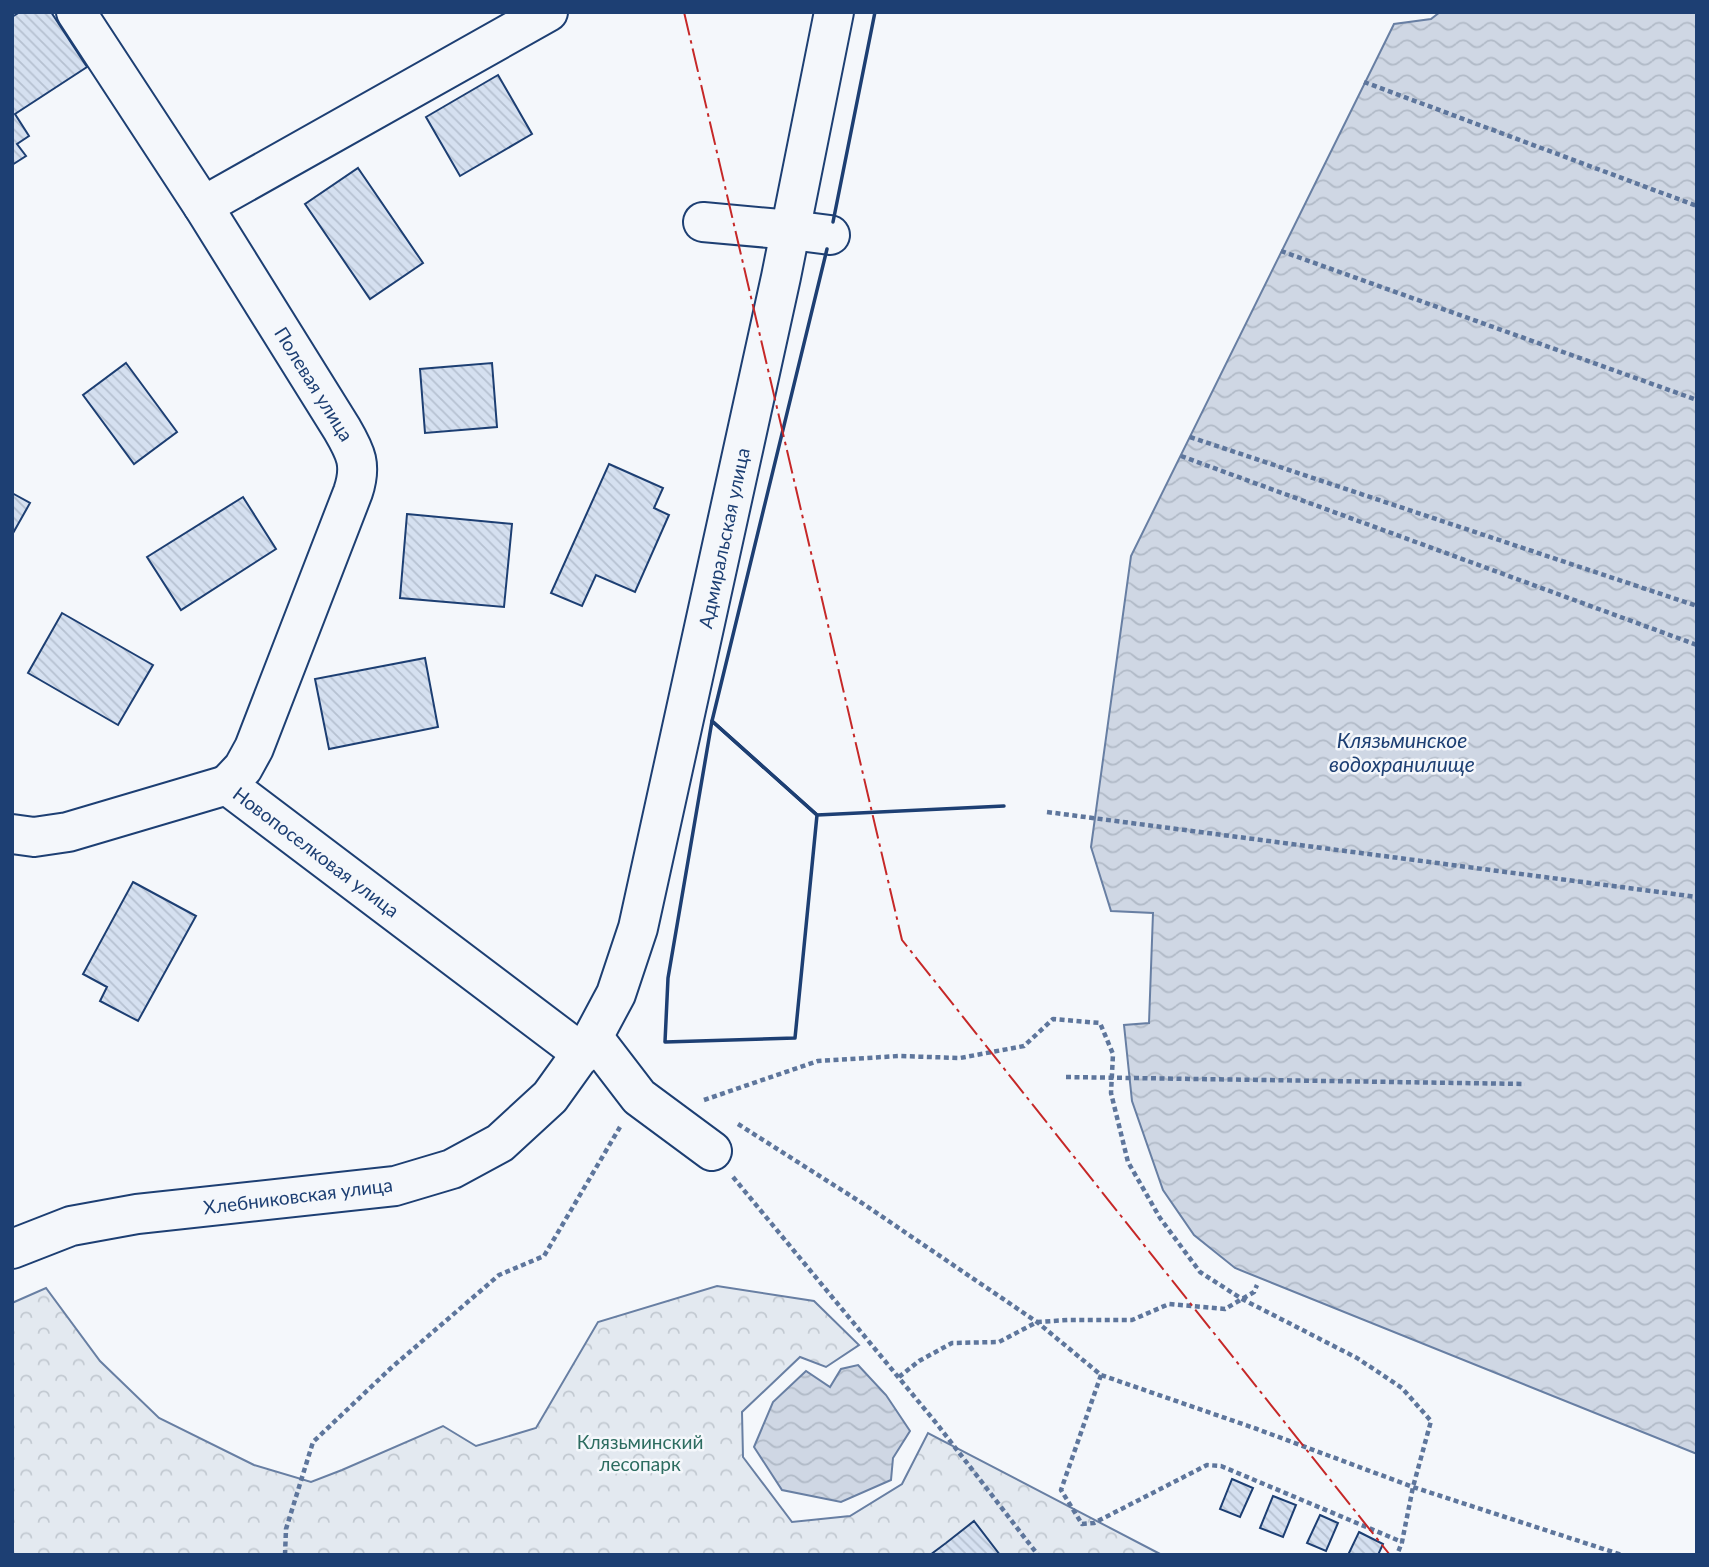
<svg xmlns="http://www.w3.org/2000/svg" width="1709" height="1567" viewBox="0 0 1709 1567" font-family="Lato,sans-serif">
<defs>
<pattern id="forest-crowns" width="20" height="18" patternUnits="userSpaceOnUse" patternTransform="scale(1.75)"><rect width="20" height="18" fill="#e3e9f0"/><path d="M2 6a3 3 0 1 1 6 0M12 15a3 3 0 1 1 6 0" fill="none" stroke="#c2c9d1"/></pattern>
<pattern id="water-waves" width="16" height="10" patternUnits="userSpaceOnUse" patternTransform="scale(1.75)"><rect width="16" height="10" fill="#cfd7e4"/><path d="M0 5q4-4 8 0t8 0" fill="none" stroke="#b1bac7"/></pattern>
<pattern id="building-back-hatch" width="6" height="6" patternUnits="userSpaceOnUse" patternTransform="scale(1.75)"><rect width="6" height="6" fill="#d5e0f0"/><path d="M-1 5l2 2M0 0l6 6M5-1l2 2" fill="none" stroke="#b6c1d1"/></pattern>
</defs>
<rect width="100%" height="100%" fill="#f4f7fb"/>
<path fill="url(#forest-crowns)" stroke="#687fa3" stroke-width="2" d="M717 1286 814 1301 859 1345 826 1367 800 1357 742 1412 743 1457 792 1522 850 1516 902 1484 928 1433 1162 1555H12V1303L46 1288 100 1361 159 1418 254 1465 311 1482 342 1470 443 1426 476 1446 536 1428 598 1322Z"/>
<g fill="url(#water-waves)" stroke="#687fa3" stroke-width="2">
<path d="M1440 12H1697V1454L1235 1268 1194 1235 1163 1190 1132 1101 1124 1025 1149 1023 1153 913 1111 911 1091 847 1131 556 1394 24 1431 19Z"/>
<path d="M858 1365 886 1395 910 1431 893 1458 891 1480 841 1502 782 1490 754 1447 773 1402 806 1371 830 1387 841 1369Z"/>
</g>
<g fill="url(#building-back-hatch)" stroke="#1d3f73" stroke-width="2">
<path d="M20 12H51L87 67 15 114 29 136 17 144 26 156 12 165V17Z"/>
<path d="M498 75 532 134 460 176 426 117Z"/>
<path d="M358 168 423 263 370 299 305 204Z"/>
<path d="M126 363 177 432 134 464 83 395Z"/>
<path d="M492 363 497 427 425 433 420 369Z"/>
<path d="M609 464 663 488 654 508 669 515 635 592 596 575 582 606 551 593Z"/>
<path d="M12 493 30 503 12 535Z"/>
<path d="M243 497 276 549 181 610 147 557Z"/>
<path d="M407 514 512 524 504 607 400 598Z"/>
<path d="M62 613 153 665 118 725 28 673Z"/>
<path d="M425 658 438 727 329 749 315 679Z"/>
<path d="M133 882 196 916 138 1021 100 1001 107 987 83 974Z"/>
<path d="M1232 1479 1253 1488 1240 1517 1220 1509Z"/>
<path d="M1273 1496 1296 1505 1283 1537 1260 1528Z"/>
<path d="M1320 1515 1338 1523 1326 1551 1307 1543Z"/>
<path d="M974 1521 1000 1555H930L946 1543Z"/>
<path d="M1359 1532 1383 1544 1378 1555H1348Z"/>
</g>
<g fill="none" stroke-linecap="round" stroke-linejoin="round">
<defs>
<g id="minor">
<path d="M76 12 203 206 342 429C356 453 362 465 353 492L254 748 243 768 227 785"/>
<path d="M203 206 548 12"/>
<path d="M703 222 791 230 830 235"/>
<path d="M12 834 34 837 68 832 227 785 583 1054"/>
<path d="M593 1037 639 1097 712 1151"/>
<path d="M12 1249 71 1226 137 1214 395 1186 452 1169 500 1143 550 1097 593 1037 616 994 638 928 781 277 834 12"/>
</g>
</defs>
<use href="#minor" stroke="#1d3f73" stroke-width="42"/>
<g stroke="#5e769c" stroke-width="4.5" stroke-dasharray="5 3.5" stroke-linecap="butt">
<path d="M1364 82 1697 206"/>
<path d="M1281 251 1697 400"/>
<path d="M1190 437 1697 606"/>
<path d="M1181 456 1697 645"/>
<path d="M1047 812 1697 897"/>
<path d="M1066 1077 1525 1084"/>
<path d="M704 1100 818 1061 899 1056 960 1058 1024 1046 1053 1019 1100 1023 1113 1054 1111 1093 1128 1162 1160 1218 1200 1272 1242 1299 1357 1358 1402 1388 1431 1421 1413 1487 1402 1542 1397 1555"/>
<path d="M738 1124 862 1203 1037 1322 1101 1375 1257 1429 1413 1487 1622 1555"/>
<path d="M733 1177 937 1424 1038 1555"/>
<path d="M1101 1375 1061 1490 1082 1524 1094 1523 1207 1465 1221 1466 1402 1542"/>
<path d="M899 1377 919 1361 952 1343 999 1342 1037 1322 1068 1320H1132L1169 1304 1225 1309 1254 1292 1257 1285"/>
<path d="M285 1555 286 1529 313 1442 391 1368 499 1275 544 1256 620 1127"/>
</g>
<use href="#minor" stroke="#f4f7fb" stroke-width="38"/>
<g stroke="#1d3f73" stroke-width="3.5">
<path d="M833 222 875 12"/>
<path d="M827 249 712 721 817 815 1004 806"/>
<path d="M712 721 817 815 795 1038 665 1042 668 978Z"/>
</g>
<path stroke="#c62828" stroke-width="2" stroke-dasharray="24 5 3.5 5" stroke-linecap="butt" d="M684 12 902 940 1390 1555"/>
</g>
<g text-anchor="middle" stroke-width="5" stroke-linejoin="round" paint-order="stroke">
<g font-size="19" fill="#1d3f73" stroke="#f4f7fb">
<text transform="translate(314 384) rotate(58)" y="7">Полевая улица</text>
<text transform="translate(724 538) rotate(-78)" y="7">Адмиральская улица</text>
<text transform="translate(316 852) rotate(37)" y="7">Новопоселковая улица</text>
<text transform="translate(298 1196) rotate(-7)" y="7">Хлебниковская улица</text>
</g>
<g font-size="19" fill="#2c6c60" stroke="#f4f7fb">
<text x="640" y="1449">Клязьминский<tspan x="640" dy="22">лесопарк</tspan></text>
</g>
<g font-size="21" font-style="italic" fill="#1d3f73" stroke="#f4f7fb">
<text x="1402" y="748">Клязьминское<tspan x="1402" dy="24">водохранилище</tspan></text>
</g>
</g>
<rect width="1709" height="1567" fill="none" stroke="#1d3f73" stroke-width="28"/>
</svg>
